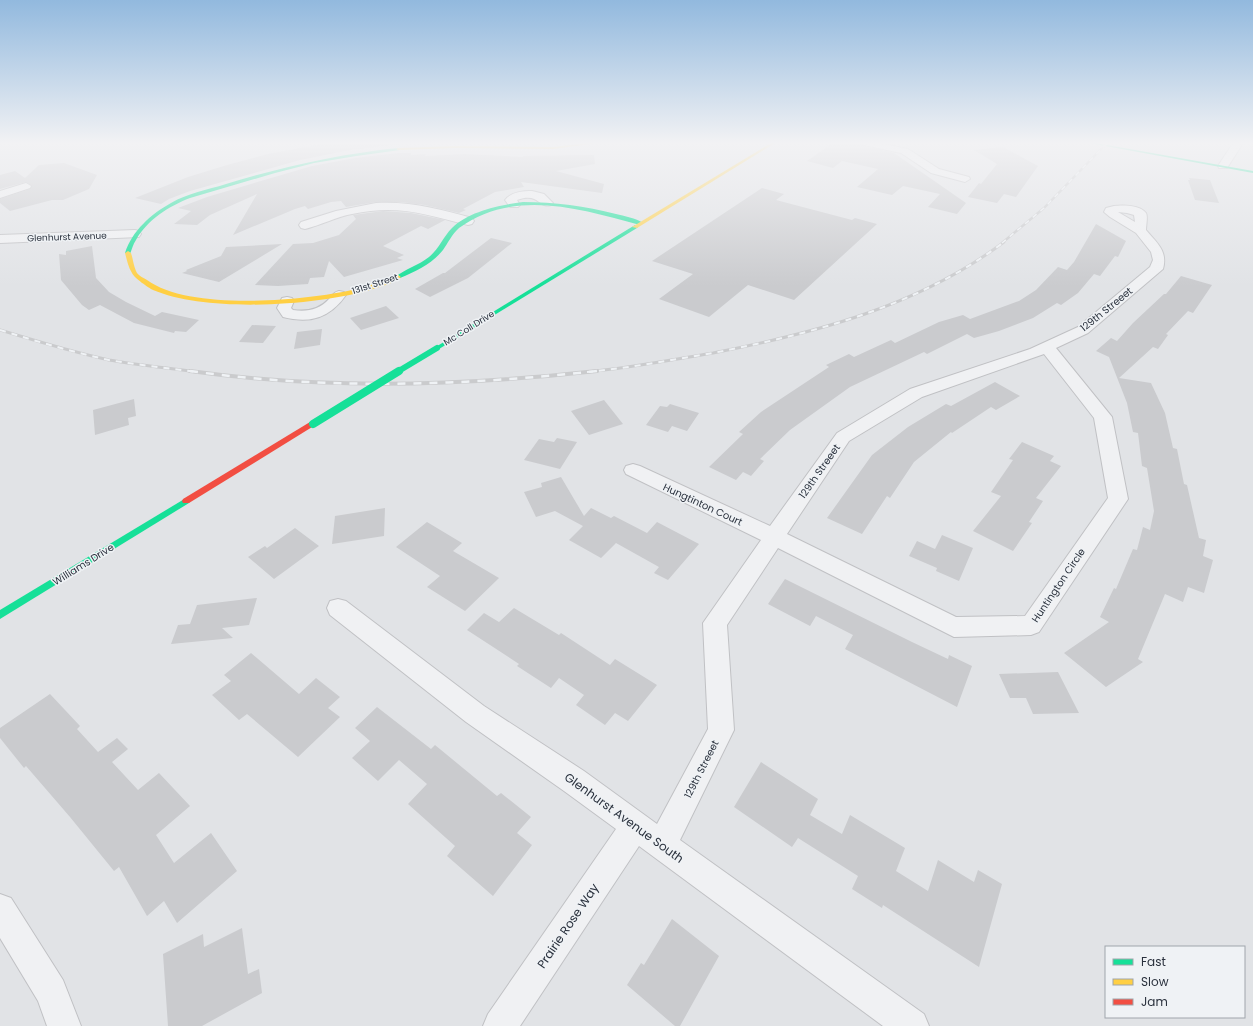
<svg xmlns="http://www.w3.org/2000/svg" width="1253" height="1026" viewBox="0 0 1253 1026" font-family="Poppins,sans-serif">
<rect width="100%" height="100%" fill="#e1e3e6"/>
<g fill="#cacbce">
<path d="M327 143H410L350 150 300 160 190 191 169 199 161 204 135 198 188 177 227 165 268 154Z"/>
<path d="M833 143H861L864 146 894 153 966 203 957 214 928 207 940 194 903 186 892 195 857 187 878 169 842 161 833 168 807 161Z"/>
<path d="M1003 147 1038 166 1016 197 1004 194 997 203 968 197 979 183 981 184 997 164 974 150Z"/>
<path d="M398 153H411V155L426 154 425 156 465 154 523 157V156L594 155 595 164 556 171 604 184 602 193 521 182 524 187 495 192 463 209 466 210 459 213 425 205 401 202H376L346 207 341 201 331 202 308 209 305 206 295 209 233 235 257 194 210 215 197 225 174 224 191 211 178 208 207 197 312 166 355 158Z"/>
<path d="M64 163 97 175 89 189 63 200H52L10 211 0 203V199L30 189 32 186 26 182 0 189V175L15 171 25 178 39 165Z"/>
<path d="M1189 178 1210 180 1219 203 1195 200 1188 180H1190Z"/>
<path d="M762 188 784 194 776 200 852 220 855 218 877 224 794 300 748 285 709 317 659 299 693 274 652 261Z"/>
<path d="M383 211 411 213 445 220 428 229 421 226 383 246 404 255 397 258 403 260 344 277 329 261 324 277 310 278 308 284 278 286 255 285 293 244 313 243 339 235 356 219 353 215Z"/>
<path d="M1096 224 1126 241 1118 257 1115 256 1100 276 1094 274 1078 293 1061 305 1057 303 1033 318 999 331 974 338 967 334 927 354 924 352 850 387 790 430 760 459 764 461 751 476 743 472 736 480 709 467 743 434 739 432 761 412 829 367 826 365 849 354 854 357 891 340 895 343 939 322 963 315 970 319 1019 301 1036 290 1058 267 1067 270 1074 262Z"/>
<path d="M491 238 512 243 468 278 430 297 415 289 443 273H445Z"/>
<path d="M282 244 219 282 182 273 187 271 186 270 221 256 226 247Z"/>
<path d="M92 246 96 278 109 292 126 302 155 316 162 312 199 320 186 332 175 331 174 333 134 323 100 305 89 310 82 305 61 280 59 254 66 255V251Z"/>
<path d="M1181 276 1212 285 1193 313 1188 311 1166 334 1168 335 1158 349 1153 347 1119 378 1151 383 1165 413 1173 448 1177 449 1184 484 1187 485 1199 538 1206 540 1203 556 1213 560 1204 593 1188 587 1183 602 1165 594 1138 659 1143 662 1106 687 1064 653 1109 622 1100 617 1114 588 1116 589 1133 549 1137 550 1143 527 1150 530 1154 511 1147 468 1142 466 1138 433 1133 432 1127 403 1109 357 1096 351 1111 338 1117 341 1133 323 1164 294H1166Z"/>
<path d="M386 306 399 318 361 330 350 318Z"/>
<path d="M252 325 276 326 263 343 239 342Z"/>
<path d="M322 329 320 345 294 349 297 332Z"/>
<path d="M995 382 1020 396 996 410 991 407 952 433 951 432 914 462 890 498 887 496 862 534 827 518 872 455 908 427 946 404 951 406Z"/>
<path d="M134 399 136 416 128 418 129 425 95 435 93 410Z"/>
<path d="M604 400 623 424 589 435 571 411Z"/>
<path d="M670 404 699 413 687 431 672 426 668 432 646 425 660 406 667 407Z"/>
<path d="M557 438 577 442 560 469 524 460 539 439 554 442Z"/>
<path d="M1022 442 1054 456 1050 461 1061 466 1036 498 1043 501 1029 522 1032 523 1013 551 973 531 1001 496 991 492 1013 460 1009 459Z"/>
<path d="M561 477 584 516 591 508 611 518 614 516 647 533 657 522 699 544 668 580 654 573 659 567 616 543 601 558 569 540 583 526 555 511 536 517 524 492 542 487 541 483Z"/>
<path d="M385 508 384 536 332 544 335 516Z"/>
<path d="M427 522 462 543 453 551 499 578 465 611 427 587 440 576 396 547Z"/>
<path d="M295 528 319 546 274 579 248 557 265 546 267 548Z"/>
<path d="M942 535 973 548 959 581 936 571 937 568 909 556 917 541 935 549Z"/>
<path d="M785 579 912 642 948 659 949 655 972 666 957 707 845 649 853 635 816 616 810 626 768 604Z"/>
<path d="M257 598 249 625 222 628 233 638 171 644 178 625 190 624 197 605Z"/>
<path d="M514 608 559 635 561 633 610 665 615 659 657 685 628 721 615 713 605 725 576 705 584 695 559 678 551 688 517 666 519 664 467 630 484 613 499 622Z"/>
<path d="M251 653 299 694 316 678 340 697 328 708 340 717 298 757 247 714 239 720 212 695 231 681 224 675Z"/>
<path d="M1058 672 1079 713 1033 714 1026 698H1010L999 674Z"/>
<path d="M50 694 80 726 77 729 98 752 117 738 128 749 112 762 138 790 159 773 190 806 156 835 174 863 211 833 237 871 177 923 164 901 147 916 119 867 114 871 70 817 26 766 24 768 0 738V728Z"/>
<path d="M377 707 431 749 435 745 497 796 501 793 531 817 517 833 532 845 493 896 447 856 455 846 408 804 427 784 399 760 378 781 352 758 370 741 355 728Z"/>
<path d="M761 762 818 799 810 815 842 834 850 815 905 848 896 871 928 891 938 860 974 882 978 870 1002 884 979 967 883 905 882 908 852 889 858 876 798 838 792 847 734 807Z"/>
<path d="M672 919 719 956 680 1026H675L627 985 641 963 644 965Z"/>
<path d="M242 928 248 974 259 969 262 993 202 1026H168L163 954 203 934 204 947Z"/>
</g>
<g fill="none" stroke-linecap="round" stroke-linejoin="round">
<defs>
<g id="street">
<path d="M862 143H879L908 149 939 169 969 177 970 179 965 182 931 173 901 153 864 145Z"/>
<path d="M1233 143H1243L1227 168H1219L1218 166Z"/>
<path d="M26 183 31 186 30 188 0 198V191Z"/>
<path d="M532 191 544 194 553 203 551 205C538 209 540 192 517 200L520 205 518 207H510L505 200C511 192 522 191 532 191Z"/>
<path d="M376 203C410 201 440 209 472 218L474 221 472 224 468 225C425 214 397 204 352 214 336 217 321 225 305 229L301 228 299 225 301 222 336 211Z"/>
<path d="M1114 206C1123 205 1140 205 1146 213 1148 217 1146 225 1146 230 1157 243 1168 251 1163 269L1088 333 1056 348 1112 417 1128 499 1039 632 1031 635 954 637 778 548 727 625 734 730 680 840 924 1014 929 1026H883L639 846 520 1026H483L488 1014 616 829 564 791 466 722 330 615 327 608 330 601 338 599 346 601 484 706 584 771 657 824 708 729 703 623 761 540 626 474 624 470 626 466 633 464 640 466 770 526 837 433 910 389 1030 349 1078 327 1150 267 1153 260 1151 252 1136 233 1110 217 1104 212 1106 208ZM1118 212 1127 213 1134 215 1135 222ZM1044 354 1094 418 1108 498 1025 616 956 617 787 534 849 441 922 397Z"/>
<path d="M135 230 139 231 141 234 139 237 0 243V235Z"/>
<path d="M339 291 344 292 346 295C330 318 310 324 283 317L277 308 282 298 287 297 292 298 294 301 291 308 293 310C307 312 319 310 329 299 333 295 334 292 339 291Z"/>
<path d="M0 894 11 898 63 980 81 1026H47L38 1001 0 938Z"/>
</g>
</defs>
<use href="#street" stroke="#c0c1c4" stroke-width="2"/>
<use href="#street" fill="#f0f1f3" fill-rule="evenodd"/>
<g fill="#16e098" fill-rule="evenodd">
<path d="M1089 143H1096L1253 171V173Z"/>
<path d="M398 148 400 150 356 156 314 163 275 173 190 198C169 206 147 220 136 240 133 244 132 249 130 254L125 253C132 231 151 214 171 203 188 193 207 190 226 184 282 167 339 154 398 148Z"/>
<path d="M523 202C555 202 585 206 616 214 624 216 636 218 643 223L640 225C581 209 514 188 459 228 452 234 448 243 443 250 432 264 416 271 400 278L395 277C405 269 419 265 429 257 439 249 443 237 452 228 469 211 501 205 523 202Z"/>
<path d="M635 225 638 227 637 228 439 349 437 350 434 348Z"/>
<path d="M186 498 189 499 190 501 189 503 0 619V610Z"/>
</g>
<g fill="#ffcf43" fill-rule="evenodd">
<path d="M588 143H598L553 149 454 148 398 150 396 149 398 148 454 146 553 147Z"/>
<path d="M771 143H775L637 228 632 227Z"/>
<path d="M128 251 131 253C133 259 134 268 137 273 139 276 144 278 147 280 189 311 302 301 352 290 368 287 382 280 398 275L401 277C394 283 382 286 373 289 318 306 207 313 153 290 149 288 134 278 132 273 128 267 127 260 125 253Z"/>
</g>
<path fill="#f24e42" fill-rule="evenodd" d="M310 422H316L317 424 189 503H183L182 501 183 499Z"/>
<defs>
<path id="rail-far2" d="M1002 243 1044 208 1107 143"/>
<g id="rail-far1">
<path d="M0 330C36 341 72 352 109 360 138 365 168 368 197 372"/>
<path d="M587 372C629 368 671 360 713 353 815 333 919 306 1004 242"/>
</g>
<path id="rail" d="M190 371C325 390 462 386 597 371"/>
</defs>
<use href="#rail-far2" stroke="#cacbcd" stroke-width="2.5"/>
<use href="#rail-far1" stroke="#cacbcd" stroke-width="3"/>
<use href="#rail" stroke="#cacbcd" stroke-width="4"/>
<use href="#rail-far2" stroke="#eff2f5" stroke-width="1.5" stroke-dasharray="5" stroke-linecap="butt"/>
<use href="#rail-far1" stroke="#eff2f5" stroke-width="2" stroke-dasharray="6" stroke-linecap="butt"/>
<use href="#rail" stroke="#eff2f5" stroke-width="2.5" stroke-dasharray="8" stroke-linecap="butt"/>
<path stroke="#16e098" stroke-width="6" d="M397 372 437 348"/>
<path stroke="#16e098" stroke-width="8" d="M313 424 399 371"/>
</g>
<linearGradient id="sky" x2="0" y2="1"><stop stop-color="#92b9de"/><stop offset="0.5" stop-color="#f2f2f4"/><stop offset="1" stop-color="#f2f2f4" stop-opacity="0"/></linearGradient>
<rect width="1253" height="286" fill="url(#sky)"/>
<g text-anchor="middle" stroke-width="3" stroke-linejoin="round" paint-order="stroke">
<g font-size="9" fill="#2a313d" stroke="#eff2f5">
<text transform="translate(67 237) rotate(-2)" y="3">Glenhurst Avenue</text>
<text transform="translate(375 284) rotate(-18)" y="3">131st Street</text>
<text transform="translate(469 328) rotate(-32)" y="3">Mc Coll Drive</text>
</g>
<g font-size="10" fill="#2a313d" stroke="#eff2f5">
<text transform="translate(1106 309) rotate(-39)" y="4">129th Streeet</text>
<text transform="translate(819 471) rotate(-55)" y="4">129th Streeet</text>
<text transform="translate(703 504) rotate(25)" y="4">Hungtinton Court</text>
<text transform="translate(83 564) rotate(-32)" y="4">Williams Drive</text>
<text transform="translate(1058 585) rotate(-56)" y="4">Huntington Circle</text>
<text transform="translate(701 769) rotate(-63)" y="4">129th Streeet</text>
</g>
<g font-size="12" fill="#2a313d" stroke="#eff2f5">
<text transform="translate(624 818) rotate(36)" y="4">Glenhurst Avenue South</text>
<text transform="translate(568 926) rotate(-56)" y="4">Prairie Rose Way</text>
</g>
</g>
<rect x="1105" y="946" width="140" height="72" fill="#eff2f5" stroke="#a0a5ab"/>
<rect x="1113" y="959" width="20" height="6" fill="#16e098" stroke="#a0a5ab"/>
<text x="1141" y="966" font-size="12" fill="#2a313d">Fast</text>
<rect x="1113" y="979" width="20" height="6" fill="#ffcf43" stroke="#a0a5ab"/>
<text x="1141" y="986" font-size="12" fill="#2a313d">Slow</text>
<rect x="1113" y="999" width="20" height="6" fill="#f24e42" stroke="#a0a5ab"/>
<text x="1141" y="1006" font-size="12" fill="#2a313d">Jam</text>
</svg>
